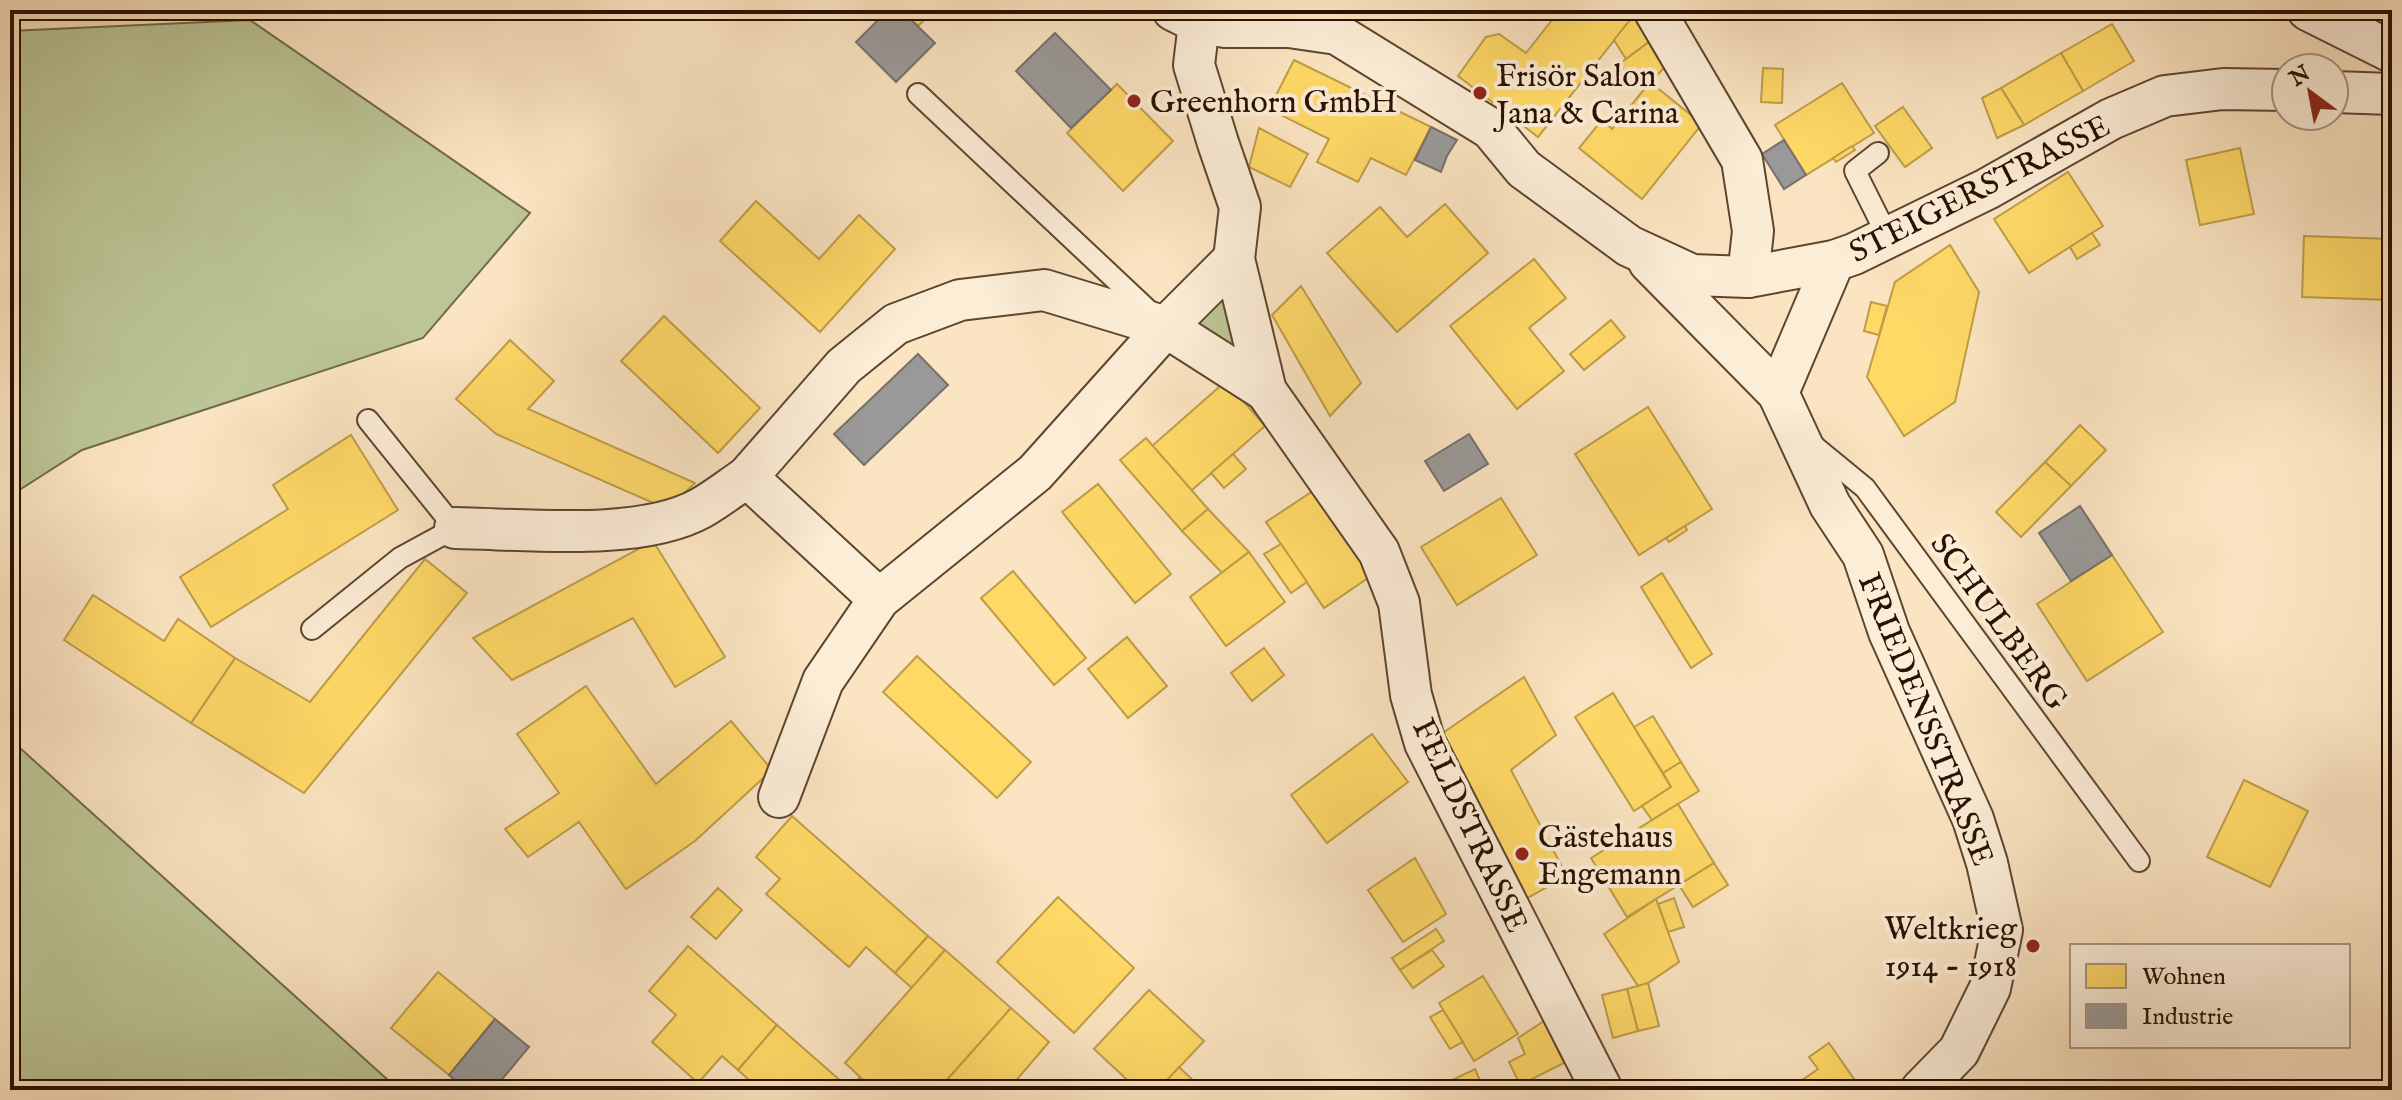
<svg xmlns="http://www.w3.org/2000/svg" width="2402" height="1100" viewBox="0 0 2402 1100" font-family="'IM FELL English',serif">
<rect width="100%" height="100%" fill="#fbe4c1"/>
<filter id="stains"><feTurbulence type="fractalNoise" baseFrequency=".0025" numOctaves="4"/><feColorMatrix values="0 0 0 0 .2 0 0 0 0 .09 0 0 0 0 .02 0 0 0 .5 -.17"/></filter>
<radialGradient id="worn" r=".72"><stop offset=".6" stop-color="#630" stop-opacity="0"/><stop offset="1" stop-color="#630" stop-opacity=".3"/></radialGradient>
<g fill="#bcc595" stroke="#726a4a" stroke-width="2">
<path d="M250 20 530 213 423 338 82 450 10 496V31Z"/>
<path d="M1230 291 1243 358 1193 324Z"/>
<path d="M10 739 399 1090H10Z"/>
</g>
<g fill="#ffd966" stroke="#bf9d47" stroke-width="2">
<path d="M901 10H934L918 26Z"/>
<path d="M1560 10H1630L1634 15 1538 137 1458 76 1486 37 1499 34 1526 53Z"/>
<path d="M1634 15 1649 42 1626 59 1614 40Z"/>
<path d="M2112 24 2134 61 2083 91 2061 53Z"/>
<path d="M1649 42 1665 67 1645 88 1618 65Z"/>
<path d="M2061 53 2083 91 2024 125 2001 88Z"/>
<path d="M1294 60 1431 127 1406 175 1371 158 1358 182 1317 162 1329 139 1269 109Z"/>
<path d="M1763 68 1783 69 1782 103 1761 102Z"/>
<path d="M1650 82 1702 124 1642 199 1579 148 1602 120 1612 129Z"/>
<path d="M1842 83 1874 133 1806 175 1775 125Z"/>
<path d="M1117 84 1173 141 1123 191 1067 133Z"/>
<path d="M2001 88 2024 125 1997 138 1982 98Z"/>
<path d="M1903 107 1932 148 1905 167 1875 126Z"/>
<path d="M1259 128 1308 154 1290 187 1249 167Z"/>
<path d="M1852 146 1855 150 1836 162 1833 158Z"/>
<path d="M2240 148 2254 214 2200 225 2186 160Z"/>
<path d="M2068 172 2103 226 2029 273 1994 219Z"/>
<path d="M756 201 819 259 859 215 895 249 820 332 720 241Z"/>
<path d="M1445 204 1488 253 1397 332 1327 253 1380 207 1407 237Z"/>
<path d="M2092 233 2100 245 2077 259 2070 247Z"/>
<path d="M2304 236 2392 239V300L2302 297Z"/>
<path d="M1950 245 1979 292 1955 402 1904 436 1867 377 1895 282Z"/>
<path d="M1534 259 1566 298 1529 328 1564 371 1517 409 1450 326Z"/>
<path d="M1301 286 1361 383 1330 416 1272 315Z"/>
<path d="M1871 302 1887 306 1879 335 1864 331Z"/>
<path d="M664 316 760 408 718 453 621 361Z"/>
<path d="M1611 320 1625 337 1584 370 1570 354Z"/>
<path d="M510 340 554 381 528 409 695 483 667 509 496 434 456 399Z"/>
<path d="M1226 381 1265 426 1191 491 1152 446Z"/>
<path d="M1648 407 1712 509 1639 555 1575 454Z"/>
<path d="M2080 425 2106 450 2071 486 2045 462Z"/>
<path d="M351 435 398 510 211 627 180 577 288 509 273 485Z"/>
<path d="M1146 438 1208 509 1182 531 1120 460Z"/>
<path d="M1233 454 1246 469 1224 488 1211 473Z"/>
<path d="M2045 462 2071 486 2021 537 1996 512Z"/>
<path d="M1098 484 1171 574 1135 603 1062 512Z"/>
<path d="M1316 489 1374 574 1324 608 1266 522Z"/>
<path d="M1501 498 1537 555 1457 605 1421 547Z"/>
<path d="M1208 509 1249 552 1222 573 1182 531Z"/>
<path d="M1685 526 1687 530 1669 542 1666 538Z"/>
<path d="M653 541 725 657 675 687 633 618 512 680 473 638Z"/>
<path d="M1281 544 1307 582 1291 593 1264 554Z"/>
<path d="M1249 552 1285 602 1226 646 1190 597Z"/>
<path d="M2112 555 2163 632 2087 681 2037 604Z"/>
<path d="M425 559 467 593 304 793 191 723 235 658 310 702Z"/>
<path d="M1013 571 1086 658 1054 685 981 598Z"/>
<path d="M1662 573 1712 654 1691 668 1641 587Z"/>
<path d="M93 595 164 641 178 619 235 658 191 723 64 640Z"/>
<path d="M1127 637 1167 686 1128 718 1088 669Z"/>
<path d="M1264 648 1284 675 1252 701 1231 673Z"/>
<path d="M917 656 1031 762 997 798 883 692Z"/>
<path d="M1524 677 1556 735 1511 770 1567 876 1522 901 1434 739Z"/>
<path d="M586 686 656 784 731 721 772 770 695 841 626 889 579 822 528 857 505 829 559 793 517 734Z"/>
<path d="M1613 693 1671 787 1634 811 1575 717Z"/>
<path d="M1653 716 1681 762 1663 773 1634 727Z"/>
<path d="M1372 734 1408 782 1327 843 1291 795Z"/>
<path d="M1681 762 1699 791 1652 820 1642 806 1671 787 1663 773Z"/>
<path d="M2244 780 2308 811 2270 887 2207 857Z"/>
<path d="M1678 804 1714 863 1627 917 1591 858Z"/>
<path d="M792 816 928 936 895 973 866 947 849 967 766 894 780 879 756 857Z"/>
<path d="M1415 858 1446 914 1403 942 1368 890Z"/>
<path d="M1714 863 1728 885 1693 907 1679 885Z"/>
<path d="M718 888 742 910 716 939 691 917Z"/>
<path d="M1058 897 1134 968 1074 1033 997 962Z"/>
<path d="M1674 898 1684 927 1668 932 1658 904Z"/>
<path d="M1656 899 1679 962 1648 983 1638 986 1604 934Z"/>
<path d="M1436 929 1444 941 1400 970 1392 958Z"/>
<path d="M928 936 945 950 912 988 895 973Z"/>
<path d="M688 946 777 1025 738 1070 722 1056 698 1083 652 1042 676 1015 649 991Z"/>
<path d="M945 950 1011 1008 938 1090H874L845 1063Z"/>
<path d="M1432 950 1444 966 1413 988 1400 970Z"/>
<path d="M438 972 495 1019 449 1075 391 1028Z"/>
<path d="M1483 976 1518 1034 1474 1061 1439 1003Z"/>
<path d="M1648 983 1659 1026 1638 1031 1627 989Z"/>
<path d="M1627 989 1638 1031 1613 1038 1602 995Z"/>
<path d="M1149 990 1204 1041 1158 1090H1138L1094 1049Z"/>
<path d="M1011 1008 1049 1042 1008 1090H938Z"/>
<path d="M1443 1010 1463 1042 1450 1049 1430 1017Z"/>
<path d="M1544 1021 1564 1063 1520 1085 1509 1062 1525 1054 1518 1038Z"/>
<path d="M777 1025 850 1089 760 1090 738 1070Z"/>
<path d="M1829 1043 1859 1086 1853 1090H1788L1818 1069 1809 1057Z"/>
<path d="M1179 1067 1198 1085 1193 1090H1158Z"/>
<path d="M1475 1069 1484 1090H1451L1448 1082Z"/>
<path d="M860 1077 874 1090H848Z"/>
</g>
<g fill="#999" stroke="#77706b" stroke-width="2">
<path d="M888 10H901L935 43 896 82 856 42Z"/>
<path d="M1055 33 1111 90 1071 128 1016 71Z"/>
<path d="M1431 127 1457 140 1447 156 1441 172 1415 160Z"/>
<path d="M1784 140 1806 175 1784 189 1762 154Z"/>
<path d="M918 354 948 385 864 465 834 434Z"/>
<path d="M1469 434 1488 464 1444 491 1425 461Z"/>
<path d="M2080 506 2112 555 2071 581 2039 533Z"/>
<path d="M495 1019 529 1047 493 1090H467L449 1075Z"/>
</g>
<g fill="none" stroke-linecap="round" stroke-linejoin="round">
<defs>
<g id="lane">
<path d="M918 94 1151 313"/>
<path d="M1878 153 1855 171 1888 237"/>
<path d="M1809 442 1865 488 2139 861"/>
<path d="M312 629 400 558 455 528 368 420"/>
</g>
<g id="street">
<path d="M1173 10 1199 23 1225 27H1289L1337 34 1491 129 1524 169 1629 246 1692 275 1748 277 1834 261 1854 254 1987 189 2111 119 2165 96 2223 89 2286 90"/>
<path d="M1654 10 1742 160 1753 231 1748 277"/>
<path d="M2308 10 2392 52"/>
<path d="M1199 23 1194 65 1218 143 1240 207 1234 259 1266 391 1379 552 1399 603 1411 695 1425 743 1602 1090"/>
<path d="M2334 92 2392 94"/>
<path d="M1649 262 1778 393 1830 505 1863 555 1889 632 1973 819 1987 863 2002 930 1990 988 1959 1051 1921 1090"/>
<path d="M1778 393 1834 261"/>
<path d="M455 528C524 529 640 542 701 508 717 499 732 487 747 477"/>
<path d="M879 599 747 477 844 366 896 324 960 300 1044 290 1166 327 1266 391"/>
<path d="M779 797 823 681 879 599 1035 473 1166 327 1234 259"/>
</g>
</defs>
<use href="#lane" stroke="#5e4530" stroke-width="24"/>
<use href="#street" stroke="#5e4530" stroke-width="44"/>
<use href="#lane" stroke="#fcedd7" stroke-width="20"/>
<use href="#street" stroke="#fcedd7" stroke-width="40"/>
</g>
<g fill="#8f2418" stroke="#fcedd7" stroke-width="3">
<circle cx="1480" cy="93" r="8"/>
<circle cx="1134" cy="101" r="8"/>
<circle cx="1522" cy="854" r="8"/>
<circle cx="2033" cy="946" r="8"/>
</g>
<g text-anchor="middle" stroke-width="8" stroke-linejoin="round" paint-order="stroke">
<g font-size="32" fill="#291000" stroke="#fcedd7" text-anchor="start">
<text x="1496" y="86">Frisör Salon<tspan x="1496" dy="37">Jana &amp; Carina</tspan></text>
<text x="1150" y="112">Greenhorn GmbH</text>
<text x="1538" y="847">Gästehaus<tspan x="1538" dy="37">Engemann</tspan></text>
<text x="2017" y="939" text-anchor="end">Weltkrieg<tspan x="2017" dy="37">1914 - 1918</tspan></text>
</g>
<g font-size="32" fill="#291000" stroke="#fcedd7">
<text transform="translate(1979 188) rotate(-27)" y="11">STEIGERSTRASSE</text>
<text transform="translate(2000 621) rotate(54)" y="11">SCHULBERG</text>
<text transform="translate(1927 719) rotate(68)" y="11">FRIEDENSSTRASSE</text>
<text transform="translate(1471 825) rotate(65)" y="11">FELDSTRASSE</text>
</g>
</g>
<rect width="2402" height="1100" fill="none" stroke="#fbe4c1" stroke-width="40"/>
<rect x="12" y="12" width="2378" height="1076" fill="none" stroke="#291000" stroke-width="4"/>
<rect x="20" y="20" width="2362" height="1060" fill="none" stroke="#291000" stroke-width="2"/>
<rect x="2070" y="944" width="280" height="104" fill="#fcedd7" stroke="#a89581" stroke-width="2"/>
<rect x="2086" y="964" width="40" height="24" fill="#ffd966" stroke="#a89581" stroke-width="2"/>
<text x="2142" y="984" font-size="24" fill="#291000">Wohnen</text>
<rect x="2086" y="1004" width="40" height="24" fill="#999999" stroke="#a89581" stroke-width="2"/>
<text x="2142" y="1024" font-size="24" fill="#291000">Industrie</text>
<g transform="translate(2310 92) rotate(328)"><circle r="38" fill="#fcedd7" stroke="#a89581" stroke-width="2"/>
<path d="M0-6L14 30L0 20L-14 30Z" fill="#8f2418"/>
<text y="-12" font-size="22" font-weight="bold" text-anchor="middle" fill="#291000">N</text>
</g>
<rect width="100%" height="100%" filter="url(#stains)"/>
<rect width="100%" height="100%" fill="url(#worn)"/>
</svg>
